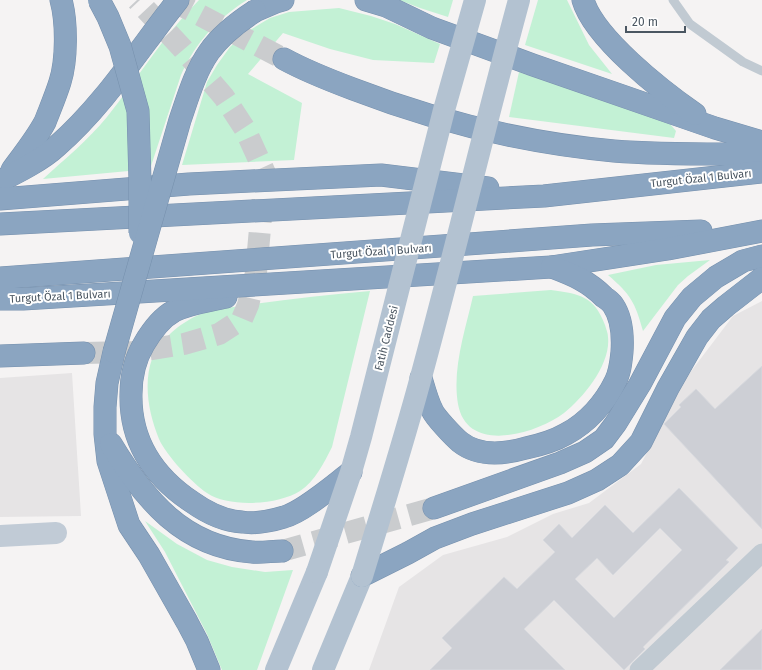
<svg xmlns="http://www.w3.org/2000/svg" width="762" height="670" viewBox="0 0 762 670" font-family="'Fira Sans',sans-serif">
<rect width="100%" height="100%" fill="#f5f3f3"/>
<g fill="#e6e4e5">
<path d="M762 301V670H369L399 587 443 555 507 537 553 514 589 503 641 464 686 378 733 316Z"/>
<path d="M72 373 81 516 0 517V378Z"/>
</g>
<g fill="#c3f1d5">
<path d="M199 0H247C217 19 196 42 181 75L150 169 43 179C65 159 88 140 107 117 138 78 164 35 199 0Z"/>
<path d="M399 0H453L448 17 420 8Z"/>
<path d="M538 0H567L589 45 612 74 525 45Z"/>
<path d="M339 8 371 16 395 24 440 44 434 63 373 60 330 49 283 33 248 74 302 103 294 160 182 165 207 82 217 65 230 47 245 33 270 18 289 12Z"/>
<path d="M519 72 670 124 676 131 674 138 509 117Z"/>
<path d="M710 260 688 276 678 285 643 331C635 302 631 295 608 275L656 265Z"/>
<path d="M551 290C580 294 594 296 605 325 606 329 608 333 608 337 611 364 584 397 564 413 536 434 467 455 458 404 452 369 465 331 473 296Z"/>
<path d="M370 291 332 447C324 463 315 481 300 491 278 505 229 508 207 493 192 483 166 455 159 439 149 415 143 384 152 359 159 341 177 326 194 317 211 309 229 308 247 305 288 299 329 295 370 291Z"/>
<path d="M145 521 177 544 207 560 232 567 265 572 293 570 257 670H222L207 634 165 552Z"/>
</g>
<g fill="#cdcfd5" stroke="#d7d9de" fill-rule="evenodd">
<path d="M762 366V529L664 424 681 407 679 405 696 389 715 409Z"/>
<path d="M679 488 738 548 726 560 729 562 643 647 645 649 624 670 554 600 524 629 565 670H430L452 648 442 638 504 577 517 589 555 552 543 540 559 524 572 538 605 505 633 533ZM660 528 682 550 614 618 575 579 597 558 613 575Z"/>
<path d="M762 629V670H720Z"/>
</g>
<g fill="none" stroke-linecap="round" stroke-linejoin="round">
<g stroke="#caccce" stroke-width="22" stroke-dasharray="22 11" stroke-linecap="butt">
<path d="M171 0 284 59"/>
<path d="M84 353 133 352 184 344 219 334 242 319 248 305 256 273 265 173 245 129 224 97 182 48 137 0"/>
<path d="M282 551 434 508"/>
</g>
<defs>
<g id="highway">
<path d="M366 0 386 6 432 28 533 65 715 128 762 142"/>
<path d="M583 0C594 38 662 91 695 114"/>
<path d="M255 11 276 2 283 0"/>
<path d="M284 59C306 71 329 80 353 89 436 121 525 143 614 151 663 155 713 154 762 154"/>
<path d="M12 170C23 155 36 139 45 122 50 109 56 95 60 82 67 60 67 22 61 0"/>
<path d="M0 181C18 172 42 160 57 146 105 104 139 49 178 0"/>
<path d="M0 199 189 184 381 175 488 188"/>
<path d="M0 224 544 196 762 172"/>
<path d="M0 278 592 235 701 231"/>
<path d="M226 297C209 301 190 303 174 311 161 318 151 332 144 344 135 359 131 376 131 394 130 441 153 476 192 502 206 512 224 521 242 522 255 524 271 521 284 517 303 512 334 485 351 472"/>
<path d="M0 299H23L551 267 668 249 762 231"/>
<path d="M114 352 107 383 105 407V434L108 461 129 525 149 555 187 622 197 641 209 670"/>
<path d="M0 356 84 353"/>
<path d="M421 378C424 388 427 400 432 410 435 417 453 436 460 442 479 457 505 454 526 448 540 445 554 441 566 434 587 423 605 403 615 382 620 373 621 362 622 352 623 337 622 318 613 305 611 302 607 299 604 297 588 281 573 275 552 267"/>
<path d="M111 444C144 499 183 547 252 552 262 553 272 551 282 551"/>
<path d="M434 508 560 463 585 452 604 439 616 423 640 384 675 318 692 297 716 277 743 261 762 256"/>
<path d="M362 576 408 553 435 538 472 524 568 493 597 480 620 465 641 442 668 388 697 337 711 319 726 306 762 278"/>
</g>
</defs>
<use href="#highway" stroke="#7690ad" stroke-width="23"/>
<path stroke="#c1cad2" stroke-width="9" d="M673 0 690 24 743 62 762 71"/>
<path stroke="#c1cad2" stroke-width="19" d="M639 670 762 553"/>
<path stroke="#c1cbd6" stroke-width="22" d="M0 536 56 533"/>
<g stroke="#b3c2d1" stroke-width="22">
<path d="M276 670 317 572"/>
<path d="M323 670 362 576"/>
</g>
<use href="#highway" stroke="#8ba5c1" stroke-width="22"/>
<defs>
<g id="highway-bridge">
<path d="M99 0 108 17 120 46 138 111 140 181V233"/>
<path d="M114 352 180 120C188 97 195 72 209 52 221 35 238 22 255 11"/>
</g>
</defs>
<use href="#highway-bridge" stroke="#7690ad" stroke-width="23" stroke-linecap="butt"/>
<g stroke="#b3c2d1" stroke-width="22">
<path d="M317 572 351 472 361 437 444 110 475 0"/>
<path d="M362 576C382 510 403 444 421 377 455 252 485 125 519 0"/>
</g>
<use href="#highway-bridge" stroke="#8ba5c1" stroke-width="22"/>
</g>
<g text-anchor="middle" stroke-width="4" stroke-linejoin="round" paint-order="stroke">
<g font-size="11" fill="#4a5661" stroke="#fff">
<text transform="translate(701 178) rotate(-6)" y="4">Turgut Özal 1 Bulvarı</text>
<text transform="translate(381 251) rotate(-4)" y="4">Turgut Özal 1 Bulvarı</text>
<text transform="translate(60 296) rotate(-3)" y="4">Turgut Özal 1 Bulvarı</text>
<text transform="translate(386 338) rotate(-76)" y="4">Fatih Caddesi</text>
</g>
</g>
<path d="M626 26v6h59v-6" fill="none" stroke="#4a5661" stroke-width="2"/>
<text x="632" y="26" font-size="12" fill="#4a5661" stroke="#ffffff" stroke-width="3" paint-order="stroke">20 m</text>
</svg>
